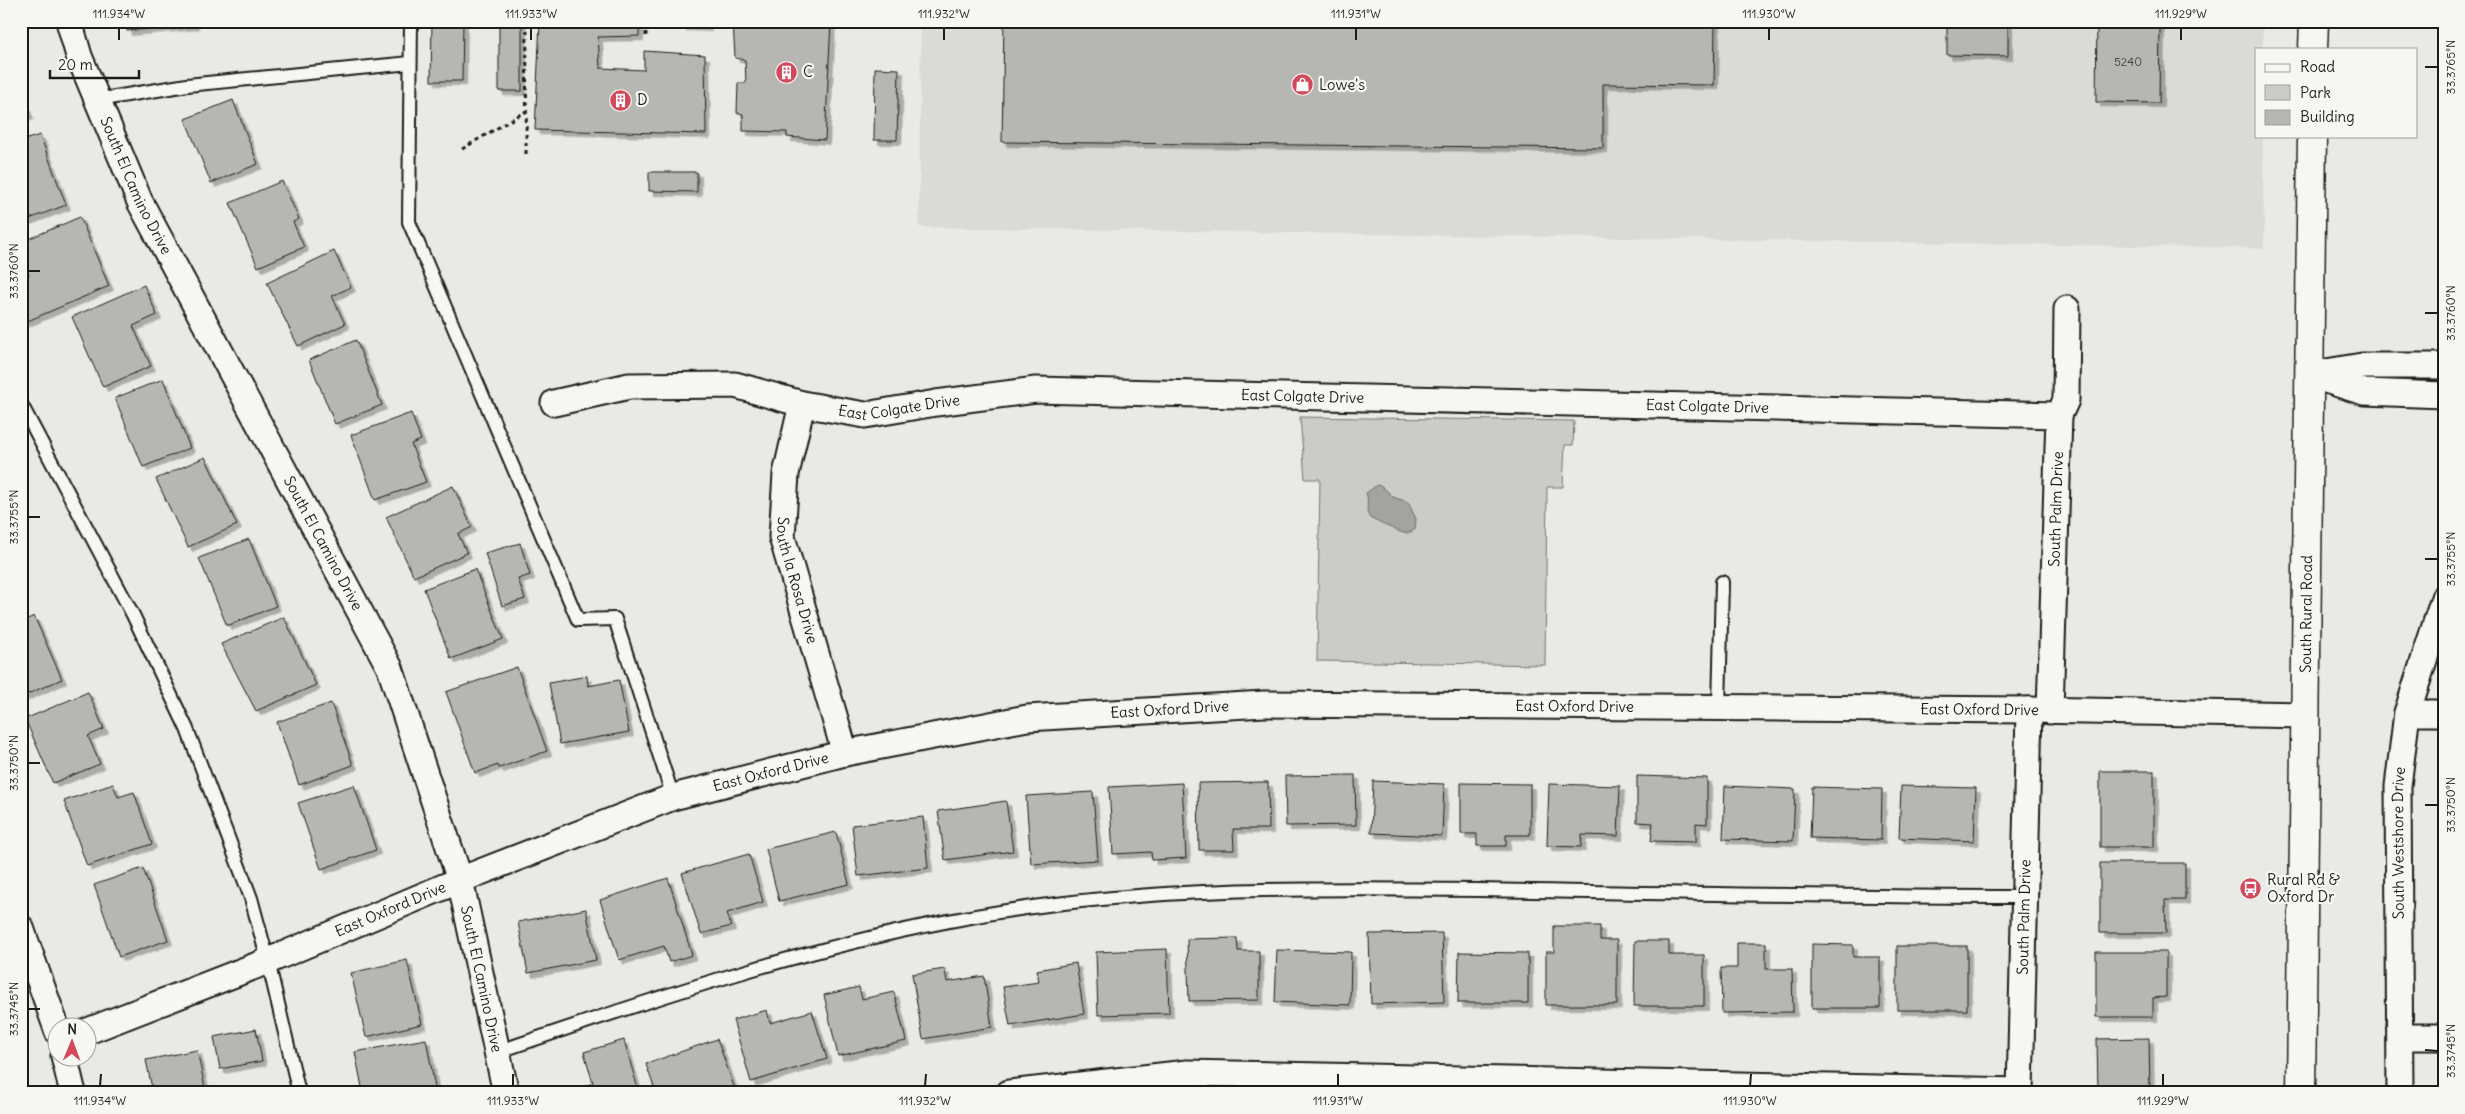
<svg xmlns="http://www.w3.org/2000/svg" width="2465" height="1114" viewBox="0 0 2465 1114" font-family="Delius,sans-serif">
<defs>
<filter id="shadow"><feDropShadow dx="4.5" dy="4.5" stdDeviation="0" flood-color="#0004"/></filter>
</defs>
<rect width="100%" height="100%" fill="#e9e9e5"/>
<filter id="ink" filterUnits="userSpaceOnUse"><feTurbulence type="fractalNoise" baseFrequency=".02" numOctaves="2"/><feDisplacementMap in="SourceGraphic" scale="10" xChannelSelector="R" yChannelSelector="G"/><feConvolveMatrix kernelMatrix="1 2 1 2 8 2 1 2 1" color-interpolation-filters="sRGB"/></filter>
<g filter="url(#ink)">
<path fill="#dadad6" d="M921 21H2263V49H2256V136H2263L2264 248 919 227Z"/>
<path fill="#cbcbc7" stroke="#747472" d="M1300 417 1574 421 1573 445H1565L1563 487H1547L1545 665 1317 661 1320 479H1305Z"/>
<path fill="#a3a3a1" stroke="#6d6d6c" d="M1377 485 1383 487 1393 497 1408 502 1416 519 1415 529C1411 532 1408 534 1403 533 1400 532 1372 520 1370 518 1364 511 1370 502 1366 493Z"/>
<g fill="#b6b6b3" stroke="#1c1c1c" filter="url(#shadow)">
<path d="M126 21H194V25L127 31Z"/>
<path d="M432 21H463L462 81H431Z"/>
<rect x="499" y="21" width="23" height="70"/>
<path d="M540 21H639V36L598 37 600 68 644 70V51L705 55 706 134 535 130Z"/>
<path d="M681 21H707V27L681 26Z"/>
<path d="M831 21 825 140 787 137V132L743 131V114L737 113 738 83H746L745 60 735 58 733 21Z"/>
<path d="M1004 21H1715L1714 85 1603 84V148L1002 142Z"/>
<path d="M1947 21H2008V56L1947 55Z"/>
<path d="M2097 21H2160L2159 103 2096 102Z"/>
<path d="M875 68 899 69 897 140H874Z"/>
<path d="M21 94 29 115 21 118Z"/>
<path d="M233 100 258 164 211 183 185 119Z"/>
<path d="M40 135 66 205 21 222V141Z"/>
<path d="M649 172H697V192L649 191Z"/>
<path d="M282 181 299 219 293 222 304 247 258 267 230 203Z"/>
<path d="M80 217 109 286 23 323 21 318V278L29 275 21 258V242Z"/>
<path d="M334 251 351 287 332 296 345 324 298 346 267 283Z"/>
<path d="M144 285 157 315 133 326 151 366 103 387 72 317Z"/>
<path d="M356 340 382 405 335 424 309 360Z"/>
<path d="M163 379 190 448 143 467 115 398Z"/>
<path d="M411 413 421 440 411 444 426 482 375 500 351 435Z"/>
<path d="M205 457 237 525 188 547 156 479Z"/>
<path d="M453 486 472 527 458 534 467 553 414 577 386 517Z"/>
<path d="M249 539 276 606 227 626 199 558Z"/>
<path d="M520 543 530 575 518 579 525 599 502 606 485 553Z"/>
<path d="M475 569 503 639 451 659 424 589Z"/>
<path d="M34 616 62 679 21 697V622Z"/>
<path d="M284 617 316 685 256 711 221 644Z"/>
<path d="M517 667 547 751 499 768 498 765 475 773 446 692Z"/>
<path d="M587 676 588 686 619 680 629 732 560 744 549 683Z"/>
<path d="M88 692 104 729 88 736 100 764 53 783 25 719Z"/>
<path d="M331 703 353 765 299 785 277 722Z"/>
<rect x="2100" y="771" width="54" height="76"/>
<path d="M1355 775 1356 825 1286 826 1285 776Z"/>
<path d="M1637 776 1707 778V824L1696 823V842L1651 841 1653 823 1637 822Z"/>
<path d="M1373 781 1444 784 1442 836 1371 833Z"/>
<path d="M1268 782 1269 829H1233L1234 850H1199L1198 783Z"/>
<path d="M1182 783 1186 858 1152 860 1151 852 1113 854 1109 787Z"/>
<path d="M1461 783 1530 784V835H1506V846H1477V834H1461Z"/>
<path d="M113 784 118 797 134 792 152 844 87 866 64 801Z"/>
<path d="M1549 784 1620 786 1618 836 1582 835 1581 847 1547 846Z"/>
<path d="M354 785 376 850 321 869 298 803Z"/>
<path d="M1725 786 1795 789 1793 841 1723 839Z"/>
<path d="M1901 786 1976 788 1974 841 1899 838Z"/>
<path d="M1812 787 1882 789 1881 840 1810 838Z"/>
<path d="M1093 792 1098 860 1031 864 1026 796Z"/>
<path d="M1006 801 1013 851 945 860 938 811Z"/>
<path d="M923 817 928 868 858 876 852 825Z"/>
<path d="M836 832 849 884 779 901 766 849Z"/>
<path d="M749 854 763 902 727 913 731 926 701 934 682 873Z"/>
<path d="M2100 863H2185V900H2165L2166 933H2100Z"/>
<path d="M143 868 168 940 119 957 94 885Z"/>
<path d="M668 878 692 955 669 962 664 946 619 960 600 900Z"/>
<path d="M586 909 596 960 528 973 518 922Z"/>
<path d="M1554 926H1600V940H1617V1005H1546V952H1554Z"/>
<path d="M1442 933 1444 1002 1371 1004 1369 934Z"/>
<path d="M1237 938 1238 951H1259V1000L1189 1001 1187 939Z"/>
<path d="M1635 941H1669V955H1704V1006H1634Z"/>
<path d="M1737 943H1766V969H1792L1793 1012 1722 1013 1721 968H1737Z"/>
<path d="M1812 944 1853 945V957H1880V1008H1812Z"/>
<rect x="1897" y="946" width="70" height="64"/>
<path d="M1167 949 1169 1013 1098 1015 1096 952Z"/>
<path d="M1277 950 1351 952 1350 1005 1275 1002Z"/>
<path d="M1459 952 1528 953V1003H1458Z"/>
<path d="M2096 952H2166V997L2153 998V1017H2096Z"/>
<path d="M407 960 422 1024 366 1037 351 973Z"/>
<path d="M1076 963 1084 1014 1010 1026 1003 987 1039 982 1037 970Z"/>
<path d="M945 969 947 982 984 976 992 1027 923 1039 912 974Z"/>
<path d="M859 987 862 999 894 992 906 1041 838 1056 824 995Z"/>
<path d="M767 1010 770 1023 812 1011 827 1059 751 1082 733 1020Z"/>
<path d="M256 1029 262 1061 220 1069 214 1037Z"/>
<path d="M2149 1038 2150 1093H2098L2097 1039Z"/>
<path d="M426 1039 436 1093H344V1091L362 1087 355 1052Z"/>
<path d="M717 1039 736 1092 656 1093 646 1064Z"/>
<path d="M624 1040 639 1093H566L593 1083 584 1052Z"/>
<path d="M197 1050 206 1093H153L146 1060Z"/>
</g>
<g fill="none" stroke-linecap="round" stroke-linejoin="round">
<defs>
<g id="service">
<path d="M411 21 409 222 578 620 615 619 673 797"/>
<path d="M97 100 187 85 410 63"/>
<path d="M21 404 133 615 187 729 251 898 268 961 299 1093"/>
<path d="M1719 708 1722 582"/>
<path d="M497 1052C655 998 812 945 976 916 1142 886 1312 888 1480 890 1662 893 1843 897 2025 897"/>
</g>
<g id="minor">
<path id="s1" d="M69 21 79 56 140 202 390 668 460 880 506 1093"/>
<path d="M2314 374 2362 366H2444"/>
<path d="M2310 375 2364 392 2444 395"/>
<path id="s2" d="M554 403 629 386 735 385 802 404 865 415 936 403 1036 390 2059 415"/>
<path id="s3" d="M802 404 786 474 782 537 845 753"/>
<path id="s4" d="M2050 711 2059 415 2066 400 2067 309"/>
<path d="M2407 713H2444"/>
<path d="M21 928 58 1032"/>
<path id="s5" d="M88 1031 268 961 460 880 673 797 845 753 1027 718 1264 704 2029 710 2305 715"/>
<path d="M2401 1037H2444"/>
<path d="M64 1056 73 1093"/>
<path d="M1009 1093 1187 1073 2020 1091"/>
<path id="s6" d="M2020 1093 2029 710"/>
<path id="s7" d="M2400 1093 2398 786 2407 713 2444 598"/>
</g>
<g id="secondary">
<path d="M2313 49 2314 21"/>
<path id="s8" d="M2301 1093 2312 136"/>
</g>
</defs>
<use href="#service" stroke="#1c1c1c" stroke-width="16"/>
<use href="#minor" stroke="#1c1c1c" stroke-width="29"/>
<use href="#secondary" stroke="#1c1c1c" stroke-width="31"/>
<g stroke="#1c1c1c" stroke-width="3" stroke-dasharray="4 4" stroke-linecap="butt">
<path d="M646 36V21"/>
<path d="M462 149 526 111"/>
<path d="M526 154 527 21"/>
</g>
<use href="#service" stroke="#f6f6f2" stroke-width="12"/>
<use href="#minor" stroke="#f6f6f2" stroke-width="25"/>
<use href="#secondary" stroke="#f6f6f2" stroke-width="28"/>
</g>
</g>
<path fill="none" stroke="#1c1c1c" stroke-width="2" d="M119 40V28M531 40V28M944 40V28M1356 40V28M1769 40V28M2181 40V28M2425 67H2438M28 271H40M2425 313H2438M28 517H40M2425 559H2438M28 763H40M2425 805H2438M28 1009H40M2425 1050 2438 1051M100 1086 101 1074M513 1086V1074M925 1086 926 1074M1338 1086V1074M1750 1086 1751 1074M2163 1086V1074"/>
<defs>
<symbol id="building-disc" viewBox="-11 -11 22 22"><circle r="9.5" fill="#d1495b" stroke="#f6f6f2"/><path d="M-4-6H4V6H1V3H-1V6H-4ZM-2.5-4.3h1.7v1.8h-1.7ZM.8-4.3h1.7v1.8H.8ZM-2.5-1h1.7V.8h-1.7ZM.8-1h1.7V.8H.8Z" fill="#fff"/></symbol>
<symbol id="shop-disc" viewBox="-11 -11 22 22"><circle r="9.5" fill="#d1495b" stroke="#f6f6f2"/><path d="M-5-2.5h2.3a2.7 3.5 0 0 1 5.4 0H5L5.5 6h-11ZM-1.5-2.5h3a1.5 2.3 0 0 0-3 0Z" fill="#fff"/></symbol>
<symbol id="bus-disc" viewBox="-11 -11 22 22"><circle r="9.5" fill="#d1495b" stroke="#f6f6f2"/><path d="M-5-6H5V4H4V6H2V4H-2V6H-4V4H-5ZM-3.5-4V0h7V-4ZM-3.5 1.2v1.5H-2V1.2ZM2 1.2v1.5H3.5V1.2Z" fill="#fff"/></symbol>
</defs>
<g fill-rule="evenodd">
<use href="#building-disc" x="774" y="60" width="25" height="25"/>
<use href="#shop-disc" x="1290" y="72" width="25" height="25"/>
<use href="#building-disc" x="608" y="88" width="25" height="25"/>
<use href="#bus-disc" x="2238" y="876" width="25" height="25"/>
</g>
<g text-anchor="middle" stroke-width="4.5" stroke-linejoin="round" paint-order="stroke">
<g font-size="12" fill="#424242">
<text x="2128" y="66">5240</text>
</g>
<g font-size="15" fill="#1c1c1c" stroke="#f6f6f2" text-anchor="start">
<text x="803" y="77">C</text>
<text x="1319" y="90">Lowe's</text>
<text x="637" y="105">D</text>
<text x="2267" y="885">Rural Rd &amp;<tspan x="2267" dy="17">Oxford Dr</tspan></text>
</g>
<g font-size="15" fill="#1c1c1c" stroke="#f6f6f2">
<text dy="5" stroke="none"><textPath href="#s1" startOffset="178">South El Camino Drive</textPath></text>
<text dy="5" stroke="none"><textPath href="#s2" startOffset="756">East Colgate Drive</textPath></text>
<text dy="5" stroke="none"><textPath href="#s2" startOffset="351">East Colgate Drive</textPath></text>
<text dy="5" stroke="none"><textPath href="#s2" startOffset="1161">East Colgate Drive</textPath></text>
<text dy="5" stroke="none"><textPath href="#s4" startOffset="202">South Palm Drive</textPath></text>
<text dy="5" stroke="none"><textPath href="#s1" startOffset="582">South El Camino Drive</textPath></text>
<text dy="5" stroke="none"><textPath href="#s3" startOffset="180">South la Rosa Drive</textPath></text>
<text dy="5" stroke="none"><textPath href="#s8" startOffset="479">South Rural Road</textPath></text>
<text dy="5" stroke="none"><textPath href="#s5" startOffset="1541">East Oxford Drive</textPath></text>
<text dy="5" stroke="none"><textPath href="#s5" startOffset="1136">East Oxford Drive</textPath></text>
<text dy="5" stroke="none"><textPath href="#s5" startOffset="1946">East Oxford Drive</textPath></text>
<text dy="5" stroke="none"><textPath href="#s5" startOffset="731">East Oxford Drive</textPath></text>
<text dy="5" stroke="none"><textPath href="#s7" startOffset="250">South Westshore Drive</textPath></text>
<text dy="5" stroke="none"><textPath href="#s5" startOffset="326">East Oxford Drive</textPath></text>
<text dy="5" stroke="none"><textPath href="#s6" startOffset="176">South Palm Drive</textPath></text>
<text dy="5" stroke="none"><textPath href="#s1" startOffset="1048">South El Camino Drive</textPath></text>
</g>
</g>
<rect width="2465" height="1114" fill="none" stroke="#f6f6f2" stroke-width="55"/>
<rect x="2255" y="48" width="162" height="90" fill="#f6f6f2" stroke="#9f9f9c"/>
<rect x="2265" y="64" width="25" height="8" fill="#f6f6f2" stroke="#9f9f9c"/>
<text x="2300" y="72" font-size="15" fill="#1c1c1c">Road</text>
<rect x="2265" y="85" width="25" height="15" fill="#cbcbc7" stroke="#9f9f9c"/>
<text x="2300" y="98" font-size="15" fill="#1c1c1c">Park</text>
<rect x="2265" y="110" width="25" height="15" fill="#b6b6b3" stroke="#9f9f9c"/>
<text x="2300" y="122" font-size="15" fill="#1c1c1c">Building</text>
<g transform="translate(72 1042) rotate(1)"><circle r="24" fill="#f6f6f2" stroke="#9f9f9c"/>
<path d="M0-4L9 19L0 12L-9 19Z" fill="#d1495b"/>
<text y="-8" font-size="14" font-weight="bold" text-anchor="middle" fill="#1c1c1c">N</text>
</g>
<path d="M50 70v8h89v-8" fill="none" stroke="#1c1c1c" stroke-width="2.5"/>
<text x="58" y="70" font-size="15" fill="#1c1c1c" stroke="#f6f6f2" stroke-width="4" paint-order="stroke">20 m</text>
<rect x="28" y="28" width="2410" height="1058" fill="none" stroke="#1c1c1c" stroke-width="2"/>
<g font-size="12" text-anchor="middle" fill="#1c1c1c">
<text x="119" y="18">111.934°W</text>
<text x="531" y="18">111.933°W</text>
<text x="944" y="18">111.932°W</text>
<text x="1356" y="18">111.931°W</text>
<text x="1769" y="18">111.930°W</text>
<text x="2181" y="18">111.929°W</text>
<text transform="translate(2451 67) rotate(-90)" y="4">33.3765°N</text>
<text transform="translate(14 271) rotate(-90)" y="4">33.3760°N</text>
<text transform="translate(2451 313) rotate(-90)" y="4">33.3760°N</text>
<text transform="translate(14 517) rotate(-90)" y="4">33.3755°N</text>
<text transform="translate(2451 559) rotate(-90)" y="4">33.3755°N</text>
<text transform="translate(14 763) rotate(-90)" y="4">33.3750°N</text>
<text transform="translate(2451 805) rotate(-90)" y="4">33.3750°N</text>
<text transform="translate(14 1009) rotate(-90)" y="4">33.3745°N</text>
<text transform="translate(2451 1051) rotate(-90)" y="4">33.3745°N</text>
<text x="100" y="1105">111.934°W</text>
<text x="513" y="1105">111.933°W</text>
<text x="925" y="1105">111.932°W</text>
<text x="1338" y="1105">111.931°W</text>
<text x="1750" y="1105">111.930°W</text>
<text x="2163" y="1105">111.929°W</text>
</g>
</svg>
